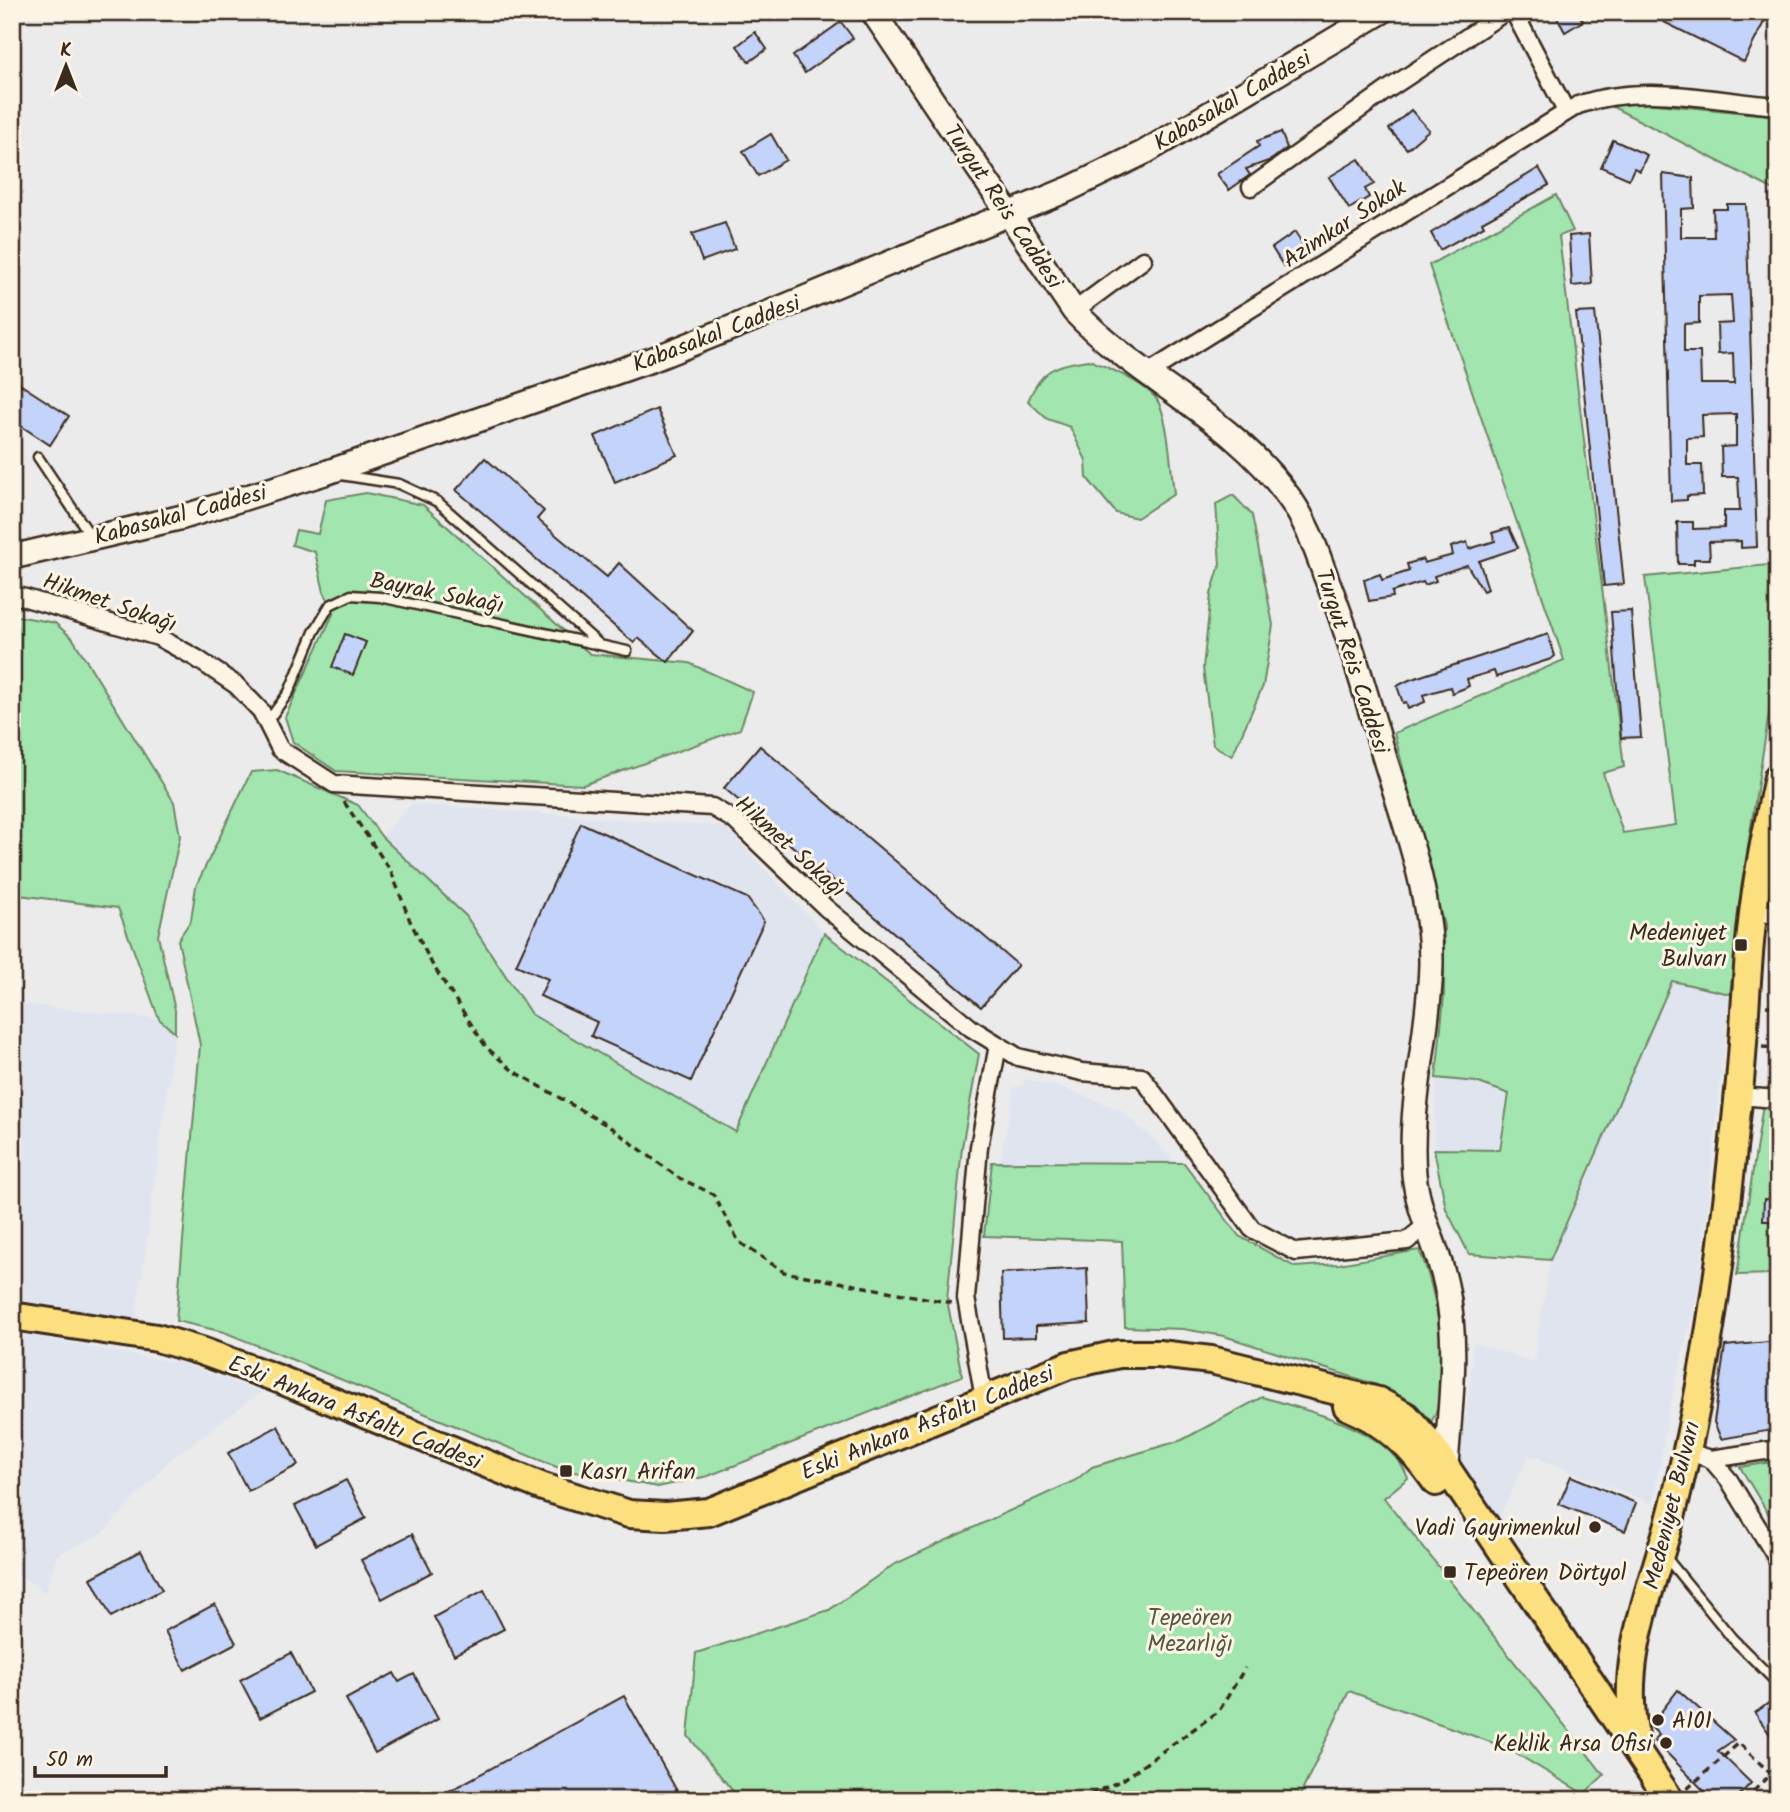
<svg xmlns="http://www.w3.org/2000/svg" width="1790" height="1812" viewBox="0 0 1790 1812" font-family="Kalam,sans-serif">
<rect width="100%" height="100%" fill="#ebebeb"/>
<filter id="ink" filterUnits="userSpaceOnUse"><feTurbulence type="fractalNoise" baseFrequency=".0143" numOctaves="2"/><feDisplacementMap in="SourceGraphic" scale="14" xChannelSelector="R" yChannelSelector="G"/><feConvolveMatrix kernelMatrix="1 2 1 2 8 2 1 2 1" color-interpolation-filters="sRGB"/></filter>
<g filter="url(#ink)">
<g fill="#dfe4ef">
<path d="M411 804 725 827 824 933 737 1132 531 1014 466 916 382 837Z"/>
<path d="M1672 981 1730 994 1699 1286 1669 1410 1653 1504 1529 1455 1497 1521 1455 1454 1466 1416 1474 1343 1534 1362 1551 1254Z"/>
<path d="M12 1003 159 1019 175 1033 136 1319 12 1299Z"/>
<path d="M1436 1078 1476 1082 1509 1094 1500 1150 1434 1149Z"/>
<path d="M1025 1079 1063 1088 1121 1110 1177 1163 1000 1162 1014 1087 1023 1086Z"/>
<path d="M12 1333 184 1364 261 1392 171 1459 103 1533 57 1555 45 1592 12 1570Z"/>
</g>
<g fill="#a2e5af" stroke="#6e8866" stroke-width="2">
<path d="M1645 103 1778 116V192L1609 105Z"/>
<path d="M1556 195 1573 231 1559 236 1624 767 1603 773 1623 833 1676 825 1645 577 1778 564V657L1749 839 1730 994 1672 981 1550 1260 1469 1254 1446 1209 1434 1149 1500 1150 1509 1094 1476 1082 1436 1078 1444 996V926L1394 733 1564 660 1429 265Z"/>
<path d="M1089 360C1108 367 1142 382 1155 397 1169 414 1171 471 1174 494L1137 518 1116 513 1087 478 1086 460 1070 427 1047 419 1028 401C1042 368 1055 365 1089 360Z"/>
<path d="M366 493 423 505 590 654 689 663 753 692 740 729 583 785 336 771 293 742 285 717 334 612 324 592 315 552 292 545 296 530 318 534 326 500Z"/>
<path d="M1233 495 1252 515 1273 625 1263 686 1232 756 1213 745 1203 668 1211 594 1220 565 1216 504Z"/>
<path d="M12 615 55 623 73 639 174 802 180 836 158 936 175 1010V1033L159 1019 118 908 12 894Z"/>
<path d="M277 770 358 805 382 837 466 916 531 1014 736 1132 824 933 979 1054 962 1147 947 1300 962 1376 708 1476 658 1487 564 1470 224 1332 176 1321 200 1045 178 940 191 920 196 886 251 772Z"/>
<path d="M1763 1104 1778 1106V1274L1737 1275Z"/>
<path d="M992 1162 1184 1163 1239 1236 1295 1267 1339 1264 1419 1250C1437 1287 1454 1386 1431 1422L1377 1385 1224 1336 1183 1329 1125 1327 1122 1241 984 1236Z"/>
<path d="M1262 1397C1308 1411 1389 1428 1408 1478L1384 1498 1604 1775 1584 1794 1507 1748 1349 1691 1298 1800H740L688 1736 696 1653 829 1610 893 1565 1076 1480 1092 1467 1182 1440Z"/>
<path d="M1778 1461V1530L1740 1467Z"/>
</g>
<g fill="#c3d3f9" stroke="#3b2a1e" stroke-width="2" fill-rule="evenodd">
<path d="M1554 12H1577L1583 21 1565 32Z"/>
<path d="M1644 12H1769L1744 62Z"/>
<path d="M841 22 853 38 805 73 793 56Z"/>
<path d="M755 32 767 49 749 62 737 46Z"/>
<path d="M1411 110 1429 130 1407 149 1389 129Z"/>
<path d="M1281 132 1287 148 1271 160 1246 169 1250 175 1229 190 1217 174 1259 146 1257 141Z"/>
<path d="M771 134 786 160 758 176 743 151Z"/>
<path d="M1613 140 1647 155 1640 171 1634 168 1629 179 1601 167Z"/>
<path d="M1359 159 1374 184 1365 189 1369 197 1349 209 1329 177Z"/>
<path d="M1539 168 1549 185 1482 222 1484 226 1440 250 1431 233Z"/>
<path d="M1663 174 1693 178 1694 208 1681 209V237H1714L1713 209H1727V204H1746L1757 547 1741 548V541L1709 542 1710 559H1694V564H1678L1677 522H1693V529L1724 528V511H1740L1738 477H1722L1721 447 1736 446V414L1702 415 1703 437 1687 438V465H1702L1703 495 1687 496V500L1671 501ZM1731 295 1733 323 1717 324 1718 354 1733 353 1734 384H1701L1700 352H1684V324L1699 323V296Z"/>
<path d="M725 223 735 249 702 261 692 234Z"/>
<path d="M1295 232 1307 251 1284 267 1272 248Z"/>
<path d="M1589 234 1592 284 1572 286 1569 236Z"/>
<path d="M1595 312 1624 584 1604 586 1576 313Z"/>
<path d="M12 379 69 416 50 445 12 420Z"/>
<path d="M657 409 677 455 615 482 595 436Z"/>
<path d="M485 458 544 511 537 519 562 540 607 577 619 563 693 631 668 662 638 638 634 643 456 490Z"/>
<path d="M1509 528 1518 548 1479 561 1488 589 1483 591 1467 565 1434 576 1436 581 1425 585 1423 582 1392 592 1393 597 1369 601 1364 580 1380 574 1382 580 1409 571 1407 564 1423 559 1424 563 1453 555 1451 547 1467 542 1469 549 1495 541 1492 533Z"/>
<path d="M1631 611 1641 737 1621 738 1611 612Z"/>
<path d="M345 634 366 642 353 675 332 667Z"/>
<path d="M1548 634 1555 656 1551 659 1496 677 1494 671 1467 679 1469 686 1465 688 1452 693 1450 687 1423 695 1425 702 1408 709 1406 702 1403 703 1397 686 1409 680Z"/>
<path d="M760 746 1018 965 981 1007 724 788Z"/>
<path d="M581 823 747 898 764 921 691 1081 591 1036 597 1022 540 996 548 979 516 965Z"/>
<path d="M1764 1199 1778 1200V1221H1763Z"/>
<path d="M1087 1268 1089 1323 1036 1326V1337L1003 1338 1001 1273Z"/>
<path d="M1778 1341V1429L1721 1439 1714 1422 1725 1346Z"/>
<path d="M278 1426 298 1465 248 1491 228 1453Z"/>
<path d="M1571 1476 1636 1503 1625 1531 1559 1504Z"/>
<path d="M346 1480 366 1518 316 1545 295 1506Z"/>
<path d="M412 1534 432 1572 382 1599 361 1560Z"/>
<path d="M141 1551 162 1590 111 1617 91 1578Z"/>
<path d="M484 1590 504 1629 454 1655 434 1617Z"/>
<path d="M215 1604 236 1643 185 1670 165 1631Z"/>
<path d="M291 1653 311 1692 260 1718 240 1680Z"/>
<path d="M394 1673 399 1682 414 1674 438 1719 375 1753 346 1699Z"/>
<path d="M1678 1690 1734 1740 1718 1751 1751 1783 1735 1800H1713L1654 1740 1659 1735 1650 1726Z"/>
<path d="M624 1696 682 1800H433Z"/>
<path d="M1778 1696V1746L1755 1713Z"/>
</g>
<g fill="none" stroke-linecap="round" stroke-linejoin="round">
<defs>
<g id="lane">
<path d="M38 457 90 535"/>
<path d="M341 475 399 484 438 502 599 644"/>
<path d="M267 722 289 692 314 632 330 605 351 595 380 597 627 651"/>
<path d="M1664 1555 1732 1638 1778 1684"/>
</g>
<g id="street">
<path d="M1251 187 1387 90 1505 12H1512L1517 18 1566 111"/>
<path d="M1074 311 1143 260"/>
<path d="M1146 374 1578 105C1642 82 1712 101 1778 106"/>
<path d="M12 594 158 637 196 658 236 685 261 711 280 749 334 784 712 807 734 820 826 908 971 1028 1018 1057 1082 1072 1142 1077 1252 1229 1296 1252 1407 1241 1425 1226"/>
<path d="M1753 912 1778 915"/>
<path d="M1738 1096 1778 1099"/>
<path d="M984 1398 966 1298 979 1147 998 1045"/>
<path d="M1688 1452 1711 1459 1729 1480 1778 1560"/>
<path d="M1711 1459 1778 1449"/>
</g>
<g id="secondary">
<path d="M873 12 1074 311C1139 380 1232 417 1288 496 1306 520 1316 549 1326 577 1348 633 1365 691 1382 749 1402 817 1431 890 1431 962 1430 1033 1408 1103 1414 1174 1418 1214 1438 1247 1446 1285 1459 1344 1450 1406 1446 1465"/>
<path d="M12 557 183 517 328 472 651 360 781 308 1069 189 1145 152 1381 12"/>
</g>
<g id="primary">
<path d="M12 1316 157 1338 201 1351 276 1378 543 1487 629 1514 665 1516 709 1512 1069 1365 1119 1354H1159L1211 1360 1378 1401 1406 1416 1429 1442 1670 1800"/>
<path d="M1347 1406C1386 1422 1412 1447 1436 1482"/>
<path d="M1636 1740C1617 1660 1654 1585 1673 1509 1709 1370 1726 1223 1740 1081 1745 1028 1746 975 1752 923 1757 873 1768 825 1778 777"/>
</g>
</defs>
<use href="#lane" stroke="#3b2a1e" stroke-width="13"/>
<use href="#street" stroke="#3b2a1e" stroke-width="21"/>
<use href="#secondary" stroke="#3b2a1e" stroke-width="28"/>
<use href="#primary" stroke="#3b2a1e" stroke-width="32"/>
<g stroke="#3b2a1e" stroke-width="3.5" stroke-dasharray="7 5" stroke-linecap="butt">
<path d="M344 802 391 871 410 921 432 964 486 1047 512 1070 610 1127 679 1178 713 1194 739 1242 784 1272 952 1303"/>
<path d="M1766 1006 1778 1007"/>
<path d="M1762 1047 1778 1048"/>
<path d="M1687 1789 1739 1743 1771 1774"/>
<path d="M1079 1800 1124 1779 1219 1711 1245 1668"/>
<path d="M1745 1800 1778 1766"/>
</g>
<use href="#lane" stroke="#fcf5e5" stroke-width="8"/>
<use href="#street" stroke="#fcf5e5" stroke-width="16"/>
<use href="#secondary" stroke="#fcf5e5" stroke-width="23"/>
<use href="#primary" stroke="#fce080" stroke-width="26"/>
</g>
</g>
<g fill="#3b2a1e" stroke="#fcf5e5" stroke-width="2.5">
<rect x="1734" y="938" width="14" height="14" rx="3.5"/>
<rect x="559" y="1464" width="14" height="14" rx="3.5"/>
<circle cx="1595" cy="1527" r="7"/>
<rect x="1443" y="1565" width="14" height="14" rx="3.5"/>
<circle cx="1658" cy="1720" r="7"/>
<circle cx="1666" cy="1743" r="7"/>
</g>
<g text-anchor="middle" stroke-width="6" stroke-linejoin="round" paint-order="stroke">
<g font-size="23" fill="#3b2a1e" stroke="#fcf5e5">
<text transform="translate(1232 100) rotate(-30)" y="8">Kabasakal Caddesi</text>
<text transform="translate(1004 206) rotate(56)" y="8">Turgut Reis Caddesi</text>
<text transform="translate(1344 223) rotate(-33)" y="8">Azimkar Sokak</text>
<text transform="translate(716 333) rotate(-21)" y="8">Kabasakal Caddesi</text>
<text transform="translate(180 514) rotate(-15)" y="8">Kabasakal Caddesi</text>
<text transform="translate(437 592) rotate(11)" y="8">Bayrak Sokağı</text>
<text transform="translate(110 602) rotate(19)" y="8">Hikmet Sokağı</text>
<text transform="translate(1353 661) rotate(72)" y="8">Turgut Reis Caddesi</text>
<text transform="translate(791 846) rotate(42)" y="8">Hikmet Sokağı</text>
<text transform="translate(355 1412) rotate(22)" y="8">Eski Ankara Asfaltı Caddesi</text>
<text transform="translate(927 1422) rotate(-22)" y="8">Eski Ankara Asfaltı Caddesi</text>
<text transform="translate(1671 1505) rotate(-76)" y="8">Medeniyet Bulvarı</text>
</g>
<g font-size="23" fill="#3b2a1e" stroke="#fcf5e5" text-anchor="end">
<text x="1727" y="940">Medeniyet<tspan x="1727" dy="26">Bulvarı</tspan></text>
<text x="580" y="1479" text-anchor="start">Kasrı Arifan</text>
<text x="1581" y="1535">Vadi Gayrimenkul</text>
<text x="1464" y="1580" text-anchor="start">Tepeören Dörtyol</text>
<text x="1672" y="1728" text-anchor="start">A101</text>
<text x="1652" y="1751">Keklik Arsa Ofisi</text>
</g>
<g font-size="23" fill="#555942" stroke="#fcf5e5">
<text x="1190" y="1625">Tepeören<tspan x="1190" dy="26">Mezarlığı</tspan></text>
</g>
</g>
<rect width="1790" height="1812" fill="none" stroke="#fcf5e5" stroke-width="42"/>
<rect x="21" y="21" width="1748" height="1770" fill="none" stroke="#3b2a1e" stroke-width="2.5" filter="url(#ink)"/>
<g transform="translate(66 66)" stroke="#fcf5e5" stroke-width="5" paint-order="stroke">
<path d="M0-5L12 26L0 18L-12 26Z" fill="#3b2a1e"/>
<text y="-10" font-size="19" font-weight="bold" text-anchor="middle" fill="#3b2a1e">K</text>
</g>
<path d="M35 1766v10h131v-10" fill="none" stroke="#3b2a1e" stroke-width="3.5"/>
<text x="46" y="1766" font-size="21" fill="#3b2a1e" stroke="#fcf5e5" stroke-width="5" paint-order="stroke">50 m</text>
</svg>
